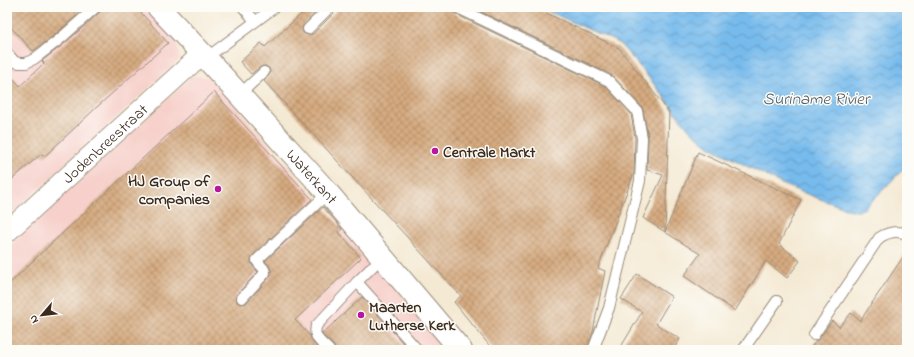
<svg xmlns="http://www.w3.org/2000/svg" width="914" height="357" viewBox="0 0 914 357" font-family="'Indie Flower',sans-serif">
<defs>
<pattern id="water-waves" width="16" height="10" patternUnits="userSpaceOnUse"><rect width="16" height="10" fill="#77bbed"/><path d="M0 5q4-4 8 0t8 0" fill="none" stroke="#6398bf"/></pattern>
<pattern id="building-cross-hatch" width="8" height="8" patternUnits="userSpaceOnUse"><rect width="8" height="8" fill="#d6ab81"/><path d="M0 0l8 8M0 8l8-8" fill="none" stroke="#af8b69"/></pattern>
</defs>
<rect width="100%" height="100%" fill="#fdfcf7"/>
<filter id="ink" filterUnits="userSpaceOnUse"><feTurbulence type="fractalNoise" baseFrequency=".025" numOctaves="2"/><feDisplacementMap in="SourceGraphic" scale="8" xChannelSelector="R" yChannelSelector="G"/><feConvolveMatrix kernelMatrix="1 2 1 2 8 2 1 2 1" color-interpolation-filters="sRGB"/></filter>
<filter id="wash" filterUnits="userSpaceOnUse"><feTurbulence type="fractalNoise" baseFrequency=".012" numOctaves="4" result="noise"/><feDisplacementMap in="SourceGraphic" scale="16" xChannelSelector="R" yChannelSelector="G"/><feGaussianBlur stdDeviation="0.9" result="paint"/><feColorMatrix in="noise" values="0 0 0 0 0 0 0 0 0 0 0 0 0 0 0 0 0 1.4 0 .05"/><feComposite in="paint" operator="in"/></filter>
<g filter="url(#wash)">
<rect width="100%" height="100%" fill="#f4e9d3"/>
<g fill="#f7d0cb">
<path d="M7 7H144L176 41 180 59 7 218Z"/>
<path d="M192 76 209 77 450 350H7V248Z"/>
</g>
<path fill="url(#water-waves)" stroke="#597286" d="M539 7H907V165L865 208 858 211 847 209 786 186 710 147 691 131 678 116 663 95 636 62 619 43Z"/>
<g id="blocks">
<g fill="url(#building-cross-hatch)">
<path d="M7 7H86L56 34 33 51 7 23Z"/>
<path d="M102 7H136L168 43 98 106 45 156 41 154 7 184V71L20 86 44 63 42 61 64 44 100 12Z"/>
<path d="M309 7H321L302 27V30L303 33 307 35H310L313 34 335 12 336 7H450V10L453 13 605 86 631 114 635 138 634 173 598 268 605 271 593 331 587 350H493L454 302 461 296 264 81 270 74V71L269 68 266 66H262L251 74 240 62 261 43 265 47Z"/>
<path d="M471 7H534L619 48 669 112 665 232 643 218 663 175 647 170 648 137 643 110 642 107 612 75Z"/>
<path d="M214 92 312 199 252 256 251 259V262L253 267 258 272 237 294 236 297 237 302 241 304 246 303 270 277 271 275V270L269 265 265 261 323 207 342 229 339 232 361 258 295 320 310 336 313 343 319 350H7V286L38 256Z"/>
<path d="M698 152 801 200 779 244 800 261 787 278 766 261 735 311 684 276 700 254 665 232Z"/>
<path d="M907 251V350H809L816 341 819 339 832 321 839 327 851 313 860 321Z"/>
<path d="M637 274 672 297 656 324 680 339 673 350H619L642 312 621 299Z"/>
<path d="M362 297 409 350H335L334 346 322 334Z"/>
</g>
</g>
</g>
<g filter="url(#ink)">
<use href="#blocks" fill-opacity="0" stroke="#988a78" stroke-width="1"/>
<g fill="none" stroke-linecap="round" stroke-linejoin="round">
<defs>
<g id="lane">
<path d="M243 7 255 21"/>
<path d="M456 7 609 81 637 111 642 138 640 181 609 308 593 350"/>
<path d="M308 29 330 7"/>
<path d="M7 53 15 62 20 63H26L34 59 60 39 96 7"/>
<path d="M206 58 275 7"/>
<path d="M239 95 264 72"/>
<path d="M357 282 382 257"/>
<path d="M242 298 265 273C265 267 258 265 257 260L328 193"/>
<path d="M814 335 879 238C888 232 896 230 907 234"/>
<path d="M329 350C321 342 313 338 316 326L357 282 416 348 417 350"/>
<path d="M743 350 777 301"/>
</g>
<g id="street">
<path id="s1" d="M7 232 202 54"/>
</g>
<g id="secondary">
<path id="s2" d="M158 7 206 58 328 193 461 350"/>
</g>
</defs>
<use href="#lane" stroke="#988a78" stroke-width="12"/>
<use href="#street" stroke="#988a78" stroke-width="22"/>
<use href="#secondary" stroke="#988a78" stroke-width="24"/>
<use href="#lane" stroke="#fff" stroke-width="10"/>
<use href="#street" stroke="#fff" stroke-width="20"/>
<use href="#secondary" stroke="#fff" stroke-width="22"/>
</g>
</g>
<g fill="#b5179e" stroke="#fdfcf7" stroke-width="1.5">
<circle cx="435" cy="151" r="4"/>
<circle cx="218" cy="189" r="4"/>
<circle cx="361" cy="315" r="4"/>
</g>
<g text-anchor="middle" stroke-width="3" stroke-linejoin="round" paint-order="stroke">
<g font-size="16" fill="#3b2a1e" stroke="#fdfcf7">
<text dy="6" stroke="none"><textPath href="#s1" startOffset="132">Jodenbreestraat</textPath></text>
<text dy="6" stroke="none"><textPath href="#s2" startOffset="229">Waterkant</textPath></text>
</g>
<g font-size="16" font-weight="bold" fill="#3b2a1e" stroke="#fdfcf7" text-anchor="start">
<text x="443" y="157">Centrale Markt</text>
<text x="210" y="186" text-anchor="end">HJ Group of<tspan x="210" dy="18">companies</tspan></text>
<text x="369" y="312">Maarten<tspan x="369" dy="18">Lutherse Kerk</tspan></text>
</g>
<g font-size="17" font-style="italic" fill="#505d66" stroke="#fdfcf7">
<text x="816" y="104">Suriname Rivier</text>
</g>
</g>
<rect width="914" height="357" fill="none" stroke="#fdfcf7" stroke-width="24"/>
<g transform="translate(42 315) rotate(242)" stroke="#fdfcf7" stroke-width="3" paint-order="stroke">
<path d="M0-3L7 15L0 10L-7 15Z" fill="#3b2a1e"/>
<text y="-6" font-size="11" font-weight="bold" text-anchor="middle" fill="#3b2a1e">N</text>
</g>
</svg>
